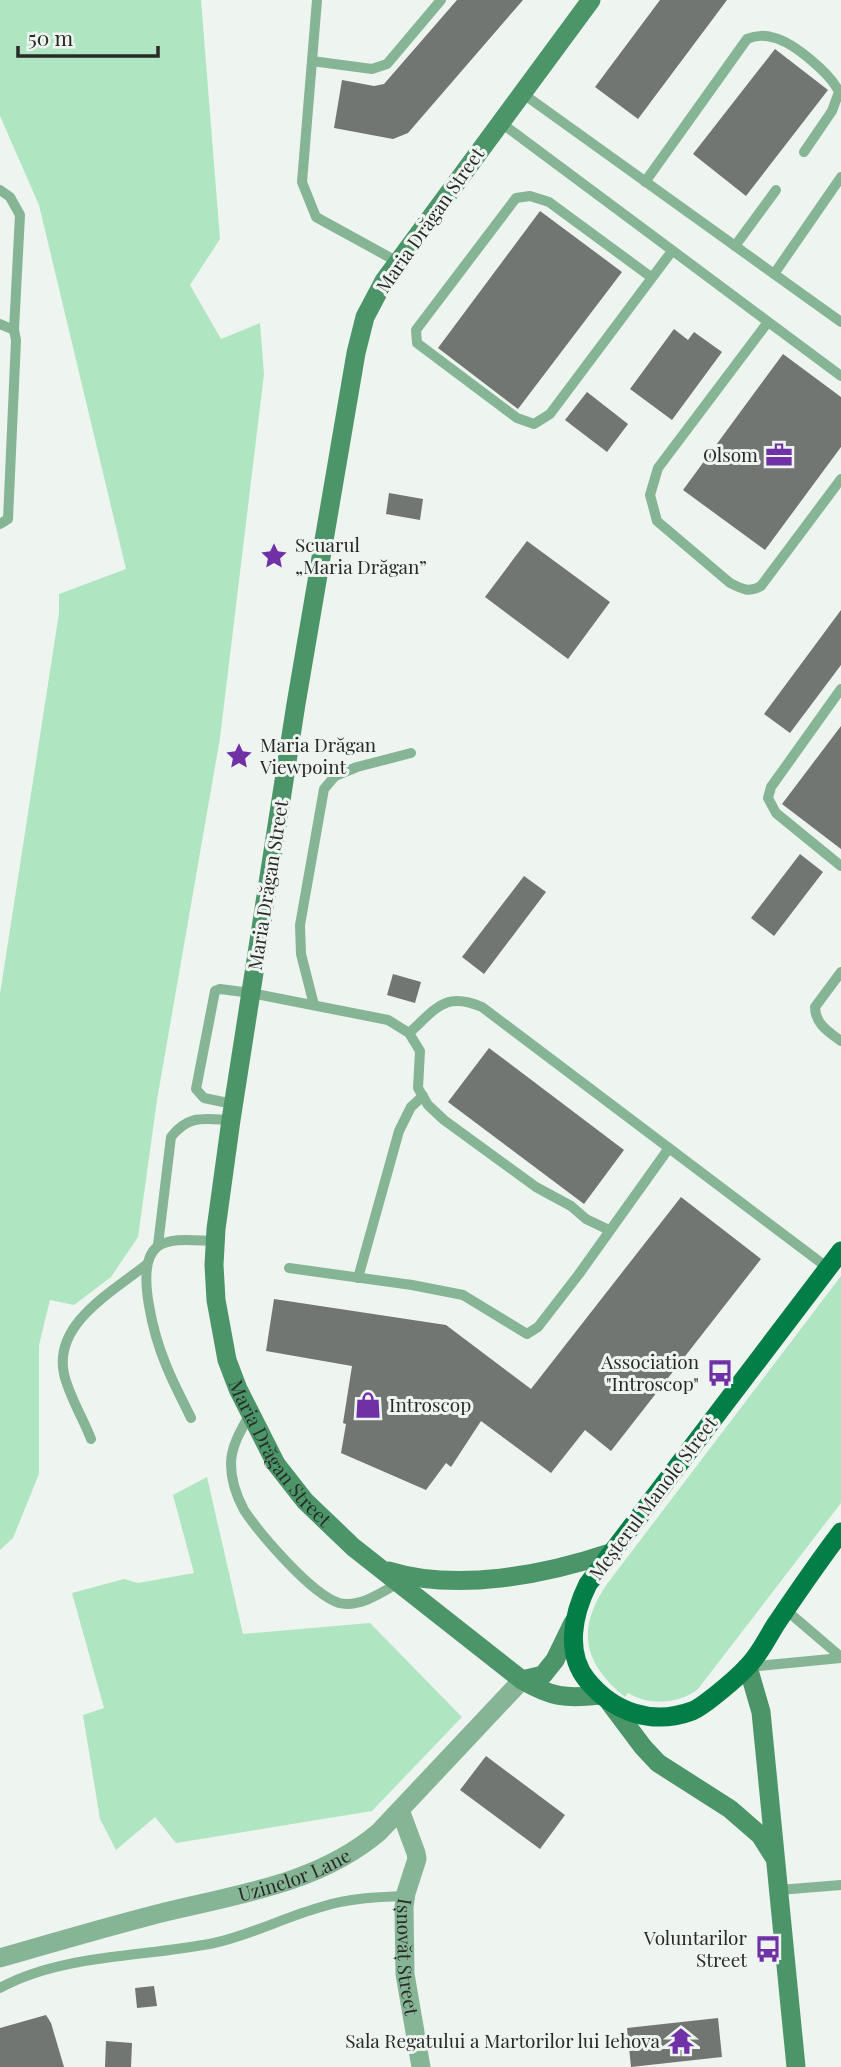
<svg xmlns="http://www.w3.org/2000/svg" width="841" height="2067" viewBox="0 0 841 2067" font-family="'Playfair Display',serif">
<rect width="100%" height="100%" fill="#eef4f0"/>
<g fill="#afe6c1">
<path d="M0 0H201L220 239 190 285 221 339 260 323 264 374 220 738 157 1100 138 1237 111 1277 74 1305 50 1300 39 1345V1474L13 1538 0 1550V994L59 613V594L126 569 39 205 0 116Z"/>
<path d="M841 1276V1503L698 1689C679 1704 649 1706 628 1693L625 1697C583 1663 576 1629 607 1584Z"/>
<path d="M207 1477 243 1634 370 1623 462 1717 372 1811 176 1843 155 1817 116 1850 100 1819 83 1715 104 1708 72 1593 124 1579 138 1583 194 1573 173 1495Z"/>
</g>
<g fill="#717672">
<path d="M457 0H523L408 133 393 139 334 128 342 80 374 86 384 84Z"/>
<path d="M660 0H727L638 119 595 87Z"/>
<path d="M775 49 828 90 746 196 693 154Z"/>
<path d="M540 211 622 272 518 409 438 348Z"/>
<path d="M674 329 688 340 694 332 722 352 672 420 630 389Z"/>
<path d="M783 354 841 397V447L765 550 683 490Z"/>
<path d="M587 392 628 424 607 452 565 420Z"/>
<path d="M389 493 423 499 420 520 386 514Z"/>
<path d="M527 541 610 602 568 659 485 597Z"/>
<path d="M841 610V665L790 733 764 714Z"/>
<path d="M841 726V849L782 804Z"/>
<path d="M800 854 823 872 774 936 751 918Z"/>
<path d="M524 876 546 892 484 974 462 957Z"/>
<path d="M393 974 421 982 415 1003 387 995Z"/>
<path d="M489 1048 624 1150 584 1204 448 1102Z"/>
<path d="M681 1197 761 1259 611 1451 585 1430 551 1473 481 1421 451 1467 446 1463 426 1490 341 1453 346 1424 343 1423 352 1366 266 1351 274 1299 446 1325 531 1389Z"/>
<path d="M486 1756 565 1815 540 1849 460 1790Z"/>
<path d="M154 1986 157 2006 137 2008 135 1988Z"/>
<path d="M46 2015 51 2023 64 2067H0V2028Z"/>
<path d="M718 2018 722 2057 631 2067 627 2028Z"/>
<path d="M106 2041 132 2043 131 2067H105Z"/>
</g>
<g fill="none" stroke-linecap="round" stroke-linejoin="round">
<g stroke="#86b595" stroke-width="10">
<path d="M317 0 302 182 316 217 398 262"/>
<path d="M312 61 372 69 387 64 441 0"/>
<path d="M522 93 841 322"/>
<path d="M500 122 841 376"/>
<path d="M645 182 747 39C757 35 764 35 775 38 794 43 831 74 839 92L832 111 804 152"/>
<path d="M0 190 10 197 20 215 14 330"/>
<path d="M735 246 776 190"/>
<path d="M774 274 841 177"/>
<path d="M651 277 549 202 530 196 516 198 416 330 417 343 517 418 534 424 550 414 672 251"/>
<path d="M768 322 658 468 650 495 657 521 730 583C742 589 749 593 761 586L841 479"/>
<path d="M0 324 14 330 16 340 8 519 0 524"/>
<path d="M841 689 771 787 768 798 776 813 841 866"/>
<path d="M841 972 815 1007C815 1024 829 1032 841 1041"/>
<path d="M314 1005 301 954 300 925 324 789 335 776 357 767 411 753"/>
<path d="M409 1033C436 1009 444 991 482 1007L828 1268"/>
<path d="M233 1104 204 1098 196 1089 215 991 220 989 251 993 388 1020 409 1033 420 1051 418 1088 428 1105 444 1120 536 1187 571 1206 586 1219 609 1230"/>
<path d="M158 1245 171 1137C189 1114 204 1119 231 1120"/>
<path d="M289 1268 412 1285 463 1295 527 1334 538 1327 579 1274 669 1148"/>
<path d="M358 1278 399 1131 411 1107 423 1096"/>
<path d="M250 1414C241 1430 231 1446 231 1464 231 1479 237 1497 244 1510 260 1534 311 1594 339 1603 359 1608 381 1593 398 1583"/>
<path d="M191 1418C183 1401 173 1383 166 1365 156 1341 133 1266 157 1247 170 1236 199 1241 215 1241"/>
<path d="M91 1439C83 1418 69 1396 64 1374 53 1323 114 1291 147 1264"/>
<path d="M786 1610 841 1657"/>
<path d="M748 1667 841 1658"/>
<path d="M779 1890 841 1885"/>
<path d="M0 1988C61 1954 146 1957 214 1943 251 1935 285 1917 321 1907 349 1898 377 1897 406 1896"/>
</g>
<path stroke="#86b595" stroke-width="19" id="s1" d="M400 1810 416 1853 417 1859 406 1893 404 1907 405 1974 421 2067"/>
<path stroke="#86b595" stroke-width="19" id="s2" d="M0 1958C55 1942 110 1926 165 1912 240 1894 319 1883 379 1832L522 1680"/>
<g stroke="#4b9568" stroke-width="19">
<path id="s3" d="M591 0 384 281 365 317 356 353 296 704 231 1120 216 1229 214 1265 216 1300 227 1360 238 1389 276 1464 305 1501 353 1547 522 1680C551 1697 566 1699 599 1695"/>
<path d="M389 1571C457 1592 544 1575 610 1553"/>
<path d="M748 1667 761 1712 796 2067"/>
<path d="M522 1680 543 1675 555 1660 573 1623"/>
<path d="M610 1703 643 1747 658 1763 730 1809 760 1835 774 1857"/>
</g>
<path stroke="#047e47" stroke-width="19" d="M841 1251 588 1584C573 1614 565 1653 587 1680 613 1712 652 1726 692 1711 703 1707 737 1678 746 1668 759 1656 767 1638 776 1624 797 1593 818 1562 841 1532"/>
</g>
<defs>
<symbol id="office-bare" viewBox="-9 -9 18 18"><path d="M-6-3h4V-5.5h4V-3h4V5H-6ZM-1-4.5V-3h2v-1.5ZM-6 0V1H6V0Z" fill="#7031a6" stroke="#eef4f0" stroke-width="2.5" paint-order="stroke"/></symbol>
<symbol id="sight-bare" viewBox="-9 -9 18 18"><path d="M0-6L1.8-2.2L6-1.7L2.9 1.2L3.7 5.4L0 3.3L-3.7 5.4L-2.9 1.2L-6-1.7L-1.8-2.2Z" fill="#7031a6" stroke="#eef4f0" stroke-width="2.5" paint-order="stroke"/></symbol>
<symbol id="bus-bare" viewBox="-9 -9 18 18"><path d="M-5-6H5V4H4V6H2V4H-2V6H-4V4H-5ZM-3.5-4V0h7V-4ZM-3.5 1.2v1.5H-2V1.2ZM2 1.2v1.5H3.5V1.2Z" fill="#7031a6" stroke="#eef4f0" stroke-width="2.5" paint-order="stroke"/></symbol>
<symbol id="shop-bare" viewBox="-9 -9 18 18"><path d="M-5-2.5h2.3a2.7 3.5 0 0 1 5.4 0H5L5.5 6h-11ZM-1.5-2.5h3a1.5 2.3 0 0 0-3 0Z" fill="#7031a6" stroke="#eef4f0" stroke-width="2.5" paint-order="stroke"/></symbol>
<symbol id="temple-bare" viewBox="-9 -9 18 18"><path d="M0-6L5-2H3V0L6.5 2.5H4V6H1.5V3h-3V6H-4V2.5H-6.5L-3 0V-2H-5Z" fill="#7031a6" stroke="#eef4f0" stroke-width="2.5" paint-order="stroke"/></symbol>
</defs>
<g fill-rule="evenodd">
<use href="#office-bare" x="760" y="436" width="38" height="38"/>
<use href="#sight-bare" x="255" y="537" width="38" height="38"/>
<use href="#sight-bare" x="220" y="737" width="38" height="38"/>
<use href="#bus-bare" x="701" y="1354" width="38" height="38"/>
<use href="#shop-bare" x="349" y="1386" width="38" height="38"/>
<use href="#bus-bare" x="749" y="1930" width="38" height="38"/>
<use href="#temple-bare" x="662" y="2022" width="38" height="38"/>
</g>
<g text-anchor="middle" stroke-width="6" stroke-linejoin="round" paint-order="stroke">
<g font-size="19" fill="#282a28" stroke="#eef4f0">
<text transform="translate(430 220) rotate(-55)" y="7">Maria Drăgan Street</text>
<text transform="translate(268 885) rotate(-81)" y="7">Maria Drăgan Street</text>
<text dy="7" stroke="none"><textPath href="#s3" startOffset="1554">Maria Drăgan Street</textPath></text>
<text transform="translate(653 1498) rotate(-53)" y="7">Meșterul Manole Street</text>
<text dy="7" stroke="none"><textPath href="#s2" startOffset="306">Uzinelor Lane</textPath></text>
<text dy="7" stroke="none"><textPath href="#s1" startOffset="152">Ișnovăț Street</textPath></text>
</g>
<g font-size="19" fill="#282a28" stroke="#eef4f0" text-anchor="end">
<text x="758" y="462">Olsom</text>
<text x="295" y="552" text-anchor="start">Scuarul<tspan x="295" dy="22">„Maria Drăgan”</tspan></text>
<text x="260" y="752" text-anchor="start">Maria Drăgan<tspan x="260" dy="22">Viewpoint</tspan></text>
<text x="699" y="1369">Association<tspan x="699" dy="22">"Introscop"</tspan></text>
<text x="389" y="1412" text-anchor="start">Introscop</text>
<text x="747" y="1945">Voluntarilor<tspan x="747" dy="22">Street</tspan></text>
<text x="660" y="2048">Sala Regatului a Martorilor lui Iehova</text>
</g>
</g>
<path d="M18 46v10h140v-10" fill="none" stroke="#282a28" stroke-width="3.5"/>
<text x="28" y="46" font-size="21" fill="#282a28" stroke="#eef4f0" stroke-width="5" paint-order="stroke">50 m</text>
</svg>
